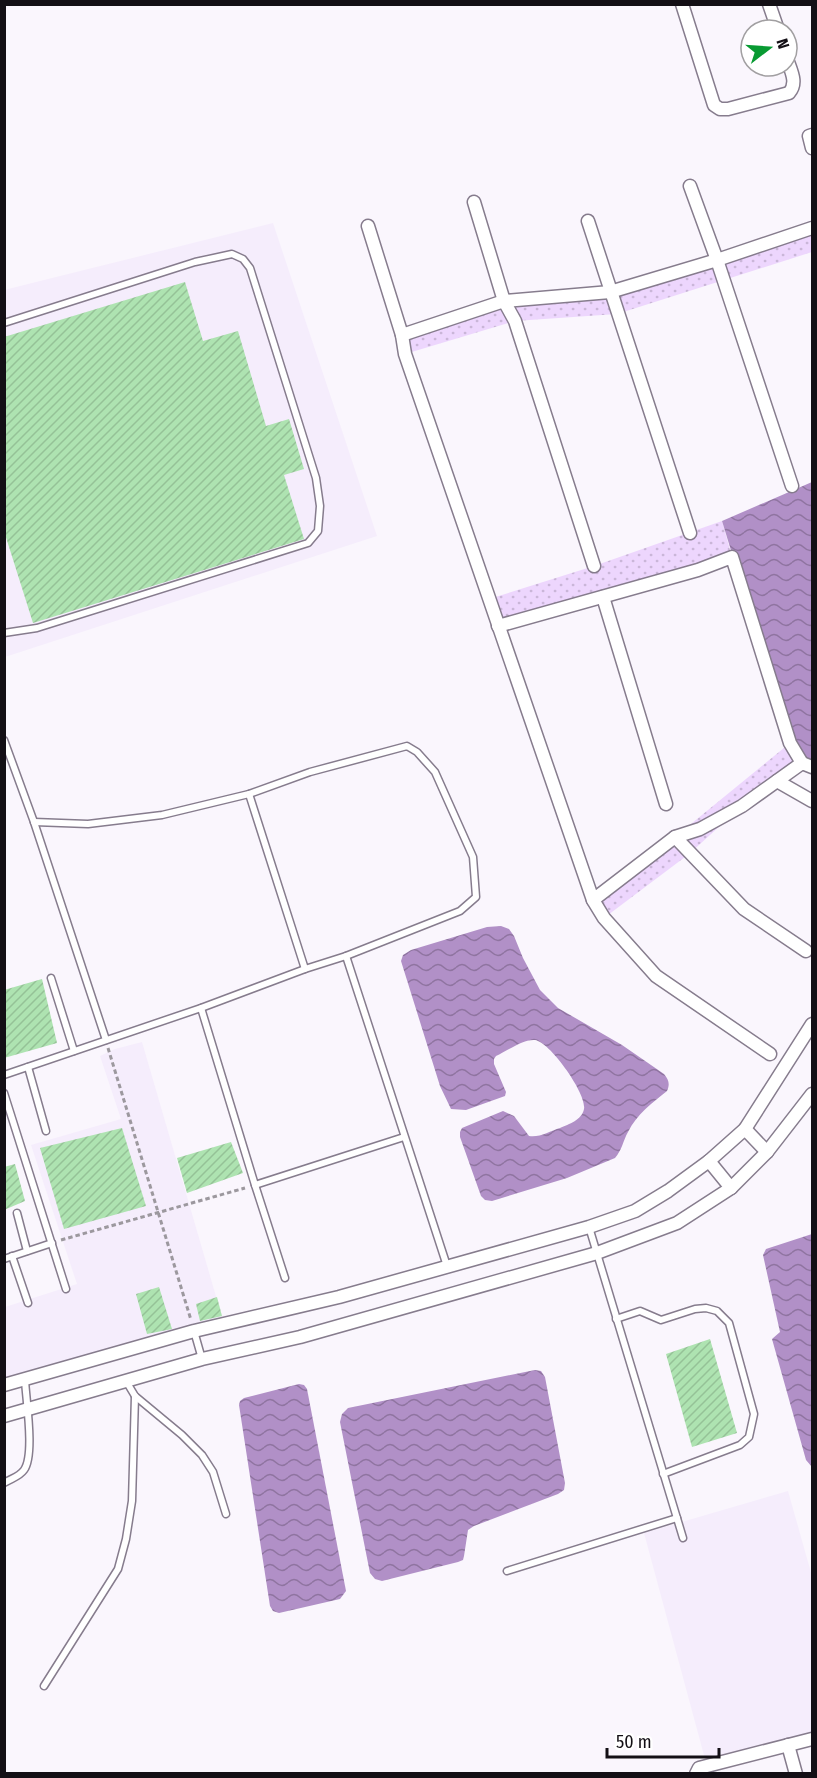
<svg xmlns="http://www.w3.org/2000/svg" width="817" height="1778" viewBox="0 0 817 1778" font-family="'Fira Sans Condensed',sans-serif">
<defs>
<pattern id="park-dots" width="8" height="8" patternUnits="userSpaceOnUse" patternTransform="scale(1.5)"><rect width="8" height="8" fill="#edd6fd"/><path d="M2 2h.1M6 6h.1" fill="none" stroke="#cab6d8" stroke-width="1.8" stroke-linecap="round"/></pattern>
<pattern id="water-waves" width="16" height="10" patternUnits="userSpaceOnUse" patternTransform="scale(1.5)"><rect width="16" height="10" fill="#b190c7"/><path d="M0 5q4-4 8 0t8 0" fill="none" stroke="#8f74a0"/></pattern>
<pattern id="building-hatch" width="6" height="6" patternUnits="userSpaceOnUse" patternTransform="scale(1.5)"><rect width="6" height="6" fill="#aee3b1"/><path d="M-1 1l2-2M0 6l6-6M5 7l2-2" fill="none" stroke="#95c297"/></pattern>
</defs>
<rect width="100%" height="100%" fill="#faf6fd"/>
<g fill="#f5edfc">
<path d="M273 223 377 536 5 657 4 290Z"/>
<path d="M142 1042 222 1317 172 1330 5 1384V1307L77 1284 31 1145 121 1119 100 1056 115 1049Z"/>
<path d="M788 1491 812 1576V1732L705 1759 644 1533Z"/>
</g>
<g fill="url(#park-dots)">
<path d="M812 228V252L617 314 515 321 405 354 402 335 504 301 610 292Z"/>
<path d="M722 521 732 557 498 626 489 599 594 566Z"/>
<path d="M790 743 802 763 742 806 689 854 604 918 593 900 675 837Z"/>
</g>
<g fill="url(#water-waves)">
<path d="M812 482V763L807 761 790 743 722 521Z"/>
<path d="M501 926 509 929 514 936 523 958 540 990 558 1008 622 1045 664 1074C669 1080 670 1084 667 1091 652 1103 637 1114 628 1132 623 1141 622 1150 615 1158L567 1178 492 1201 485 1200 481 1196 460 1137V1132L462 1128 503 1111 514 1116 529 1136C539 1138 550 1131 560 1128 569 1124 582 1120 584 1109 587 1094 550 1042 535 1040 523 1039 507 1051 496 1056L494 1059V1064L506 1092 505 1096 466 1110 451 1109 440 1086 401 961 403 955 411 950 487 927Z"/>
<path d="M812 1234V1467L806 1460 772 1339 780 1332 763 1255 766 1249Z"/>
<path d="M535 1370 541 1371 545 1377 565 1483 564 1490 558 1494 474 1526 468 1530 464 1556 463 1560 458 1562 382 1581 375 1579 370 1573 340 1422 342 1414 348 1408Z"/>
<path d="M299 1384 304 1385 307 1389 346 1591 340 1599 279 1613 273 1611 270 1606 239 1405 240 1401 244 1398Z"/>
</g>
<g fill="url(#building-hatch)">
<path d="M185 282 203 341 238 331 266 426 289 419 304 469 284 475 304 539 33 623 4 531V337Z"/>
<path d="M42 979 57 1043 4 1058V990Z"/>
<path d="M122 1128 146 1206 64 1229 40 1148Z"/>
<path d="M231 1142 243 1173 187 1193 177 1158Z"/>
<path d="M15 1164 25 1201 4 1210V1167Z"/>
<path d="M159 1287 172 1329 147 1334 136 1294Z"/>
<path d="M217 1297 222 1316 200 1321 196 1304Z"/>
<path d="M710 1339 737 1433 692 1447 666 1354Z"/>
</g>
<g fill="none" stroke-linecap="round" stroke-linejoin="round">
<defs>
<g id="service">
<path d="M4 323 195 262 232 254 243 259 250 268 316 478 320 506 318 531 308 543 37 628 4 633"/>
<path d="M4 740 34 822 106 1040"/>
<path d="M249 794 305 969"/>
<path d="M34 822 88 824 162 815 249 794 310 772 407 746 417 752 435 772 473 857 476 897 460 911 346 956"/>
<path d="M51 978 74 1051"/>
<path d="M201 1008 255 1185 404 1137"/>
<path d="M28 1067 46 1131"/>
<path d="M4 1075 201 1008 305 969 346 956 447 1266"/>
<path d="M4 1093 66 1289"/>
<path d="M255 1185 285 1278"/>
<path d="M17 1213 27 1251"/>
<path d="M589 1227 683 1538"/>
<path d="M12 1256 28 1303"/>
<path d="M4 1259 52 1243"/>
<path d="M616 1319 640 1311 661 1320 695 1309 706 1308 717 1311 729 1323 754 1414 749 1437 740 1445 663 1474"/>
<path d="M194 1331 202 1359"/>
<path d="M126 1381 135 1396 182 1435 202 1455 213 1472 226 1514"/>
<path d="M4 1483C12 1478 19 1477 24 1470 35 1455 26 1400 25 1380"/>
<path d="M507 1571 677 1518"/>
<path d="M44 1686 118 1569 126 1539 132 1501 135 1396"/>
</g>
<g id="minor">
<path d="M682 4 714 105 720 109H728L789 93C798 83 791 71 787 59"/>
<path d="M769 4 778 30"/>
<path d="M812 135 809 136 812 148"/>
<path d="M690 186 717 260 792 486"/>
<path d="M474 202 504 301 515 321 594 566"/>
<path d="M588 221 690 533"/>
<path d="M368 226 402 335 405 354 593 900 675 837 700 829 742 806 802 763 812 767"/>
<path d="M402 335 504 301 610 292 717 260 812 228"/>
<path d="M603 597 666 804"/>
<path d="M498 626 698 570 732 557 790 743 802 763"/>
<path d="M777 781 812 801"/>
<path d="M675 837 744 909 806 951"/>
<path d="M593 900 604 918 656 976 770 1054"/>
<path d="M745 1129 767 1152"/>
<path d="M709 1161 731 1188"/>
<path d="M4 1385 194 1331 339 1297 589 1227 635 1211 668 1191 709 1161 745 1129 812 1024"/>
<path d="M4 1416 202 1359 300 1337 597 1253 677 1223 731 1188 767 1152 812 1094"/>
<path d="M788 1745 796 1774"/>
<path d="M696 1774 699 1768 812 1739"/>
</g>
</defs>
<use href="#service" stroke="#867c8d" stroke-width="9"/>
<use href="#minor" stroke="#867c8d" stroke-width="15"/>
<g stroke="#9c989e" stroke-width="3" stroke-dasharray="4.5 3" stroke-linecap="butt">
<path d="M108 1048 191 1320"/>
<path d="M61 1240 245 1188"/>
</g>
<use href="#service" stroke="#fff" stroke-width="6"/>
<use href="#minor" stroke="#fff" stroke-width="12"/>
</g>
<rect width="817" height="1778" fill="none" stroke="#130f15" stroke-width="12"/>
<g transform="translate(769 48) rotate(73)"><circle r="28" fill="#ffffff" stroke="#a19fa1" stroke-width="1.5"/>
<path d="M0-4.5L10 22L0 15L-10 22Z" fill="#089a32"/>
<text y="-9" font-size="16" font-weight="bold" text-anchor="middle" fill="#130f15">N</text>
</g>
<path d="M607 1748v9h112v-9" fill="none" stroke="#130f15" stroke-width="3"/>
<text x="616" y="1748" font-size="18" fill="#130f15" stroke="#ffffff" stroke-width="4.5" paint-order="stroke">50 m</text>
</svg>
